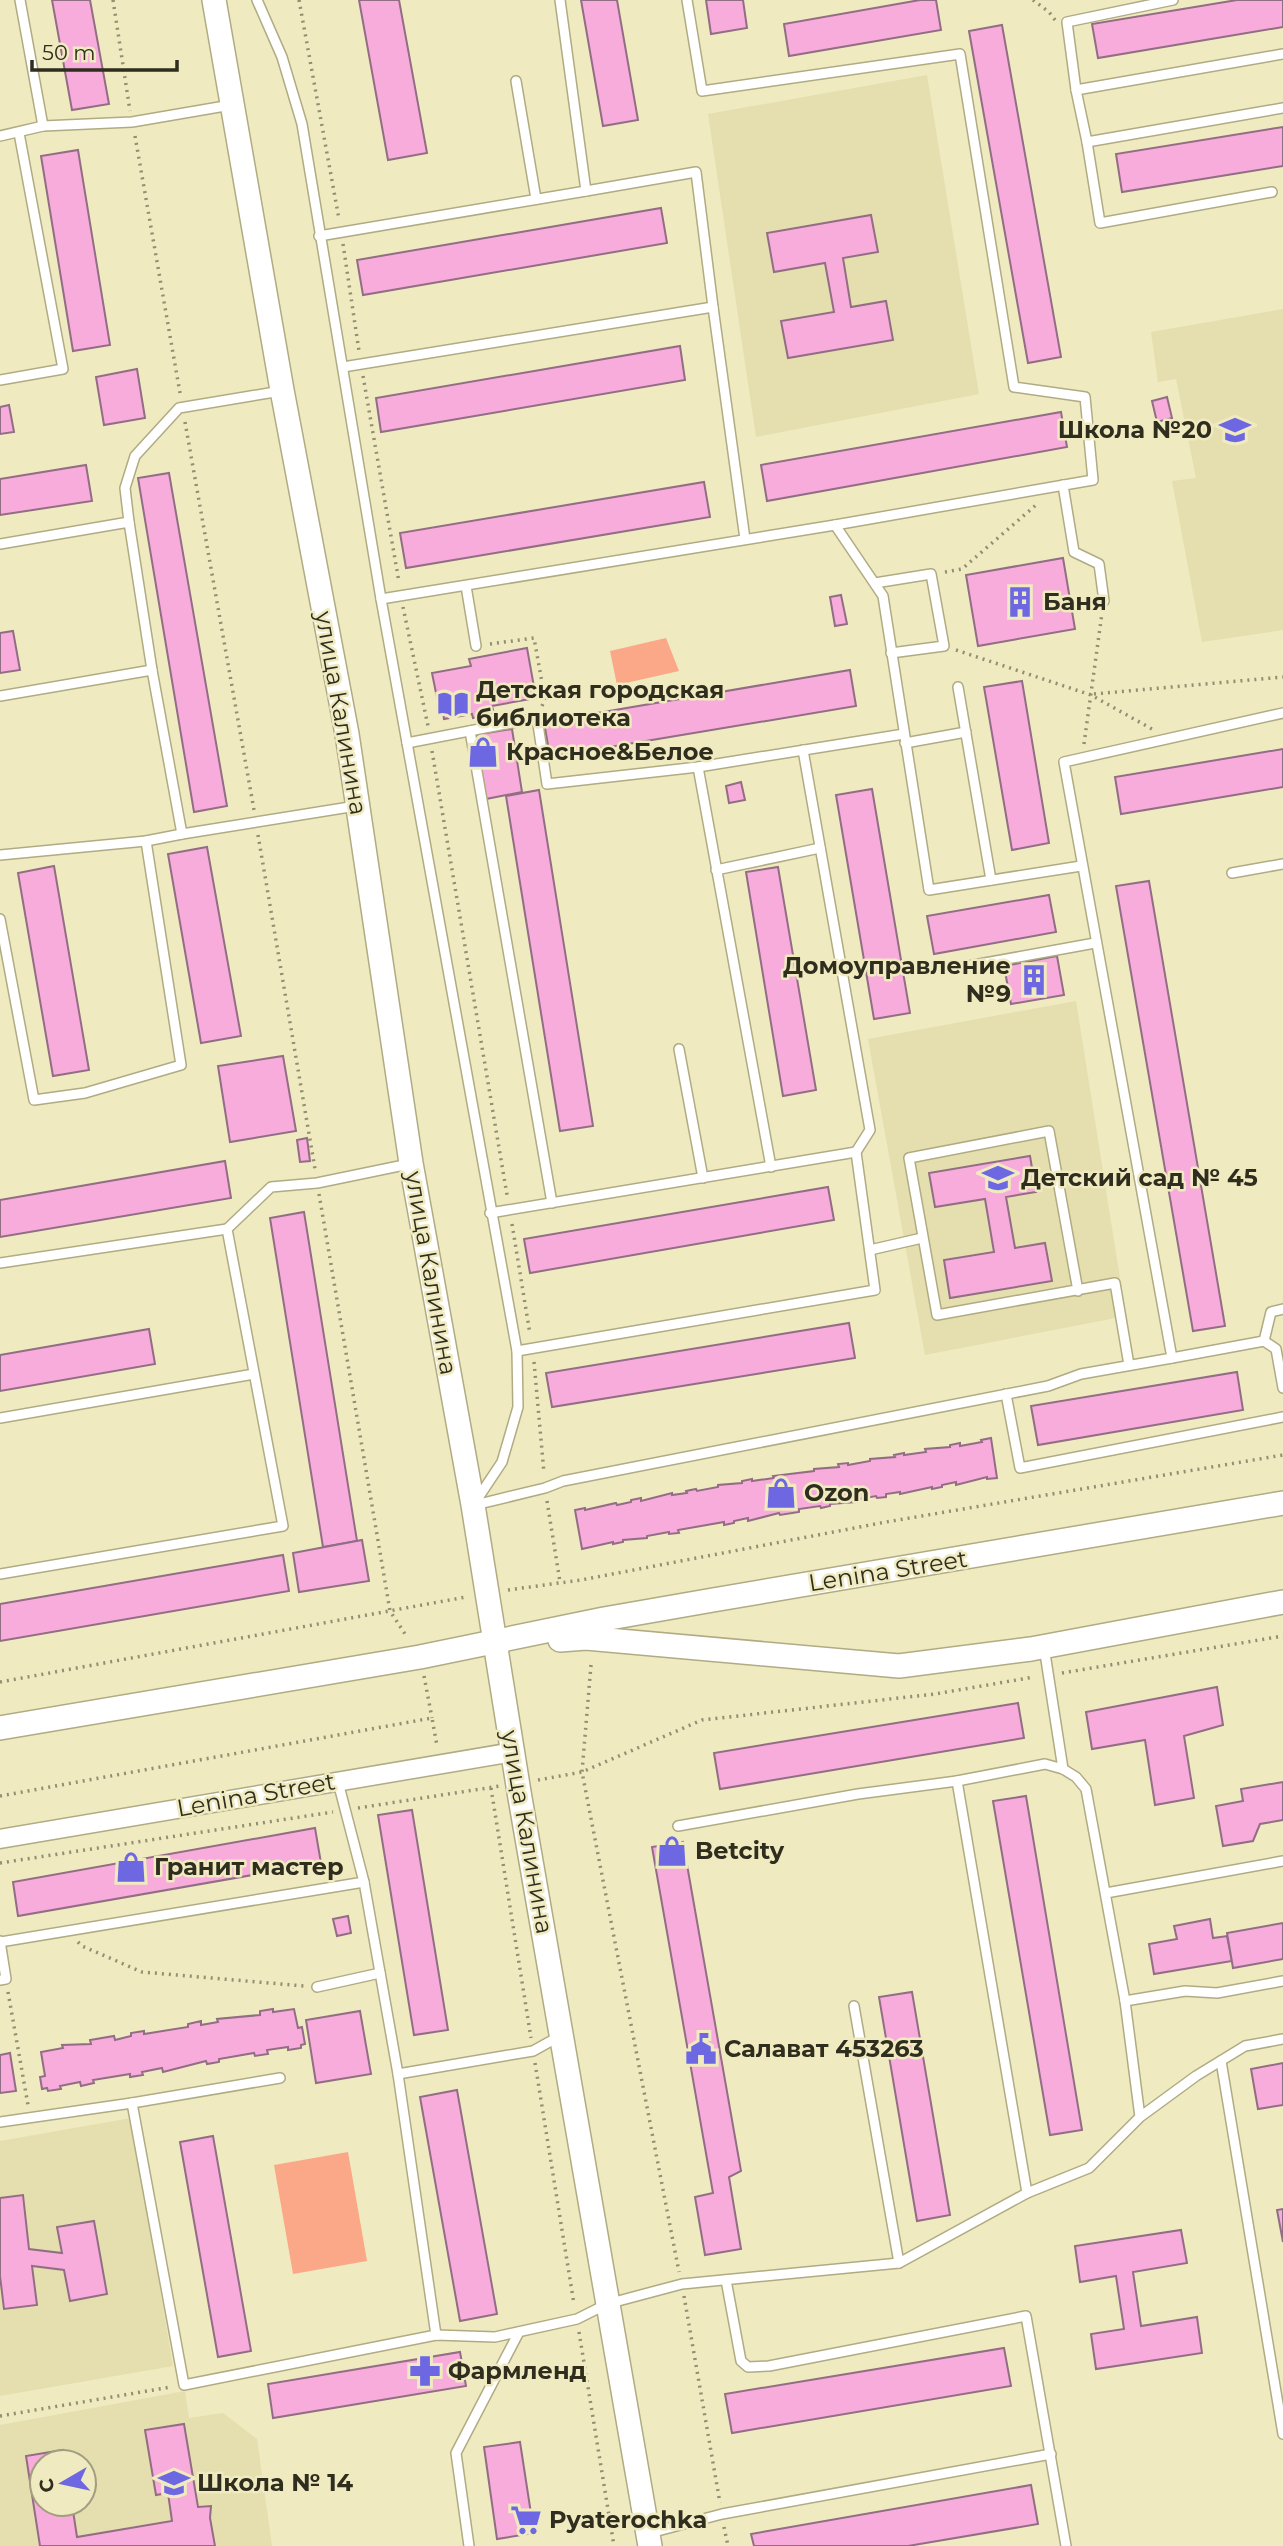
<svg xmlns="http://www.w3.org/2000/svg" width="1283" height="2546" viewBox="0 0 1283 2546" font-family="Montserrat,sans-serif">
<rect width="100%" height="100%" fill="#efeac0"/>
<g fill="#e5deae" fill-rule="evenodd">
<path d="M927 75 979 394 756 437 708 114Z"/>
<path d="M1283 309V630L1202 642 1172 481 1196 478 1176 379 1158 382 1151 332Z"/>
<path d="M1076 1001 1126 1316 925 1355 868 1039Z"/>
<path d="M131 2118 173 2366 0 2396V2141Z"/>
<path d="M185 2391 189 2418 223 2413 257 2439 272 2546H0V2425ZM42 2462H84V2504H42Z"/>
</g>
<g fill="#fba888">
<path d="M666 638 679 671 617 685 610 651Z"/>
<path d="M348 2152 367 2261 293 2274 274 2165Z"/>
</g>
<g fill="#f8acdb" stroke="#926e84" stroke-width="2">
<path d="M52 0H90L109 104 72 110Z"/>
<path d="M359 0H399L427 153 388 160Z"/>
<path d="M581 0H617L638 120 603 126Z"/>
<path d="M706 0H743L747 28 711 34Z"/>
<path d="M920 0H936L941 30 789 56 784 24Z"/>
<path d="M1237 0H1283V27L1098 58 1092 24Z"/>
<path d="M1002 25 1061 357 1028 363 969 31Z"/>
<path d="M1283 127V166L1122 192 1116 154Z"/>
<path d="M78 150 110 345 73 351 41 156Z"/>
<path d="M661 208 667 243 363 295 357 260Z"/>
<path d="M871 215 878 252 843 258 851 307 886 301 893 340 788 358 781 321 834 312 825 263 774 272 767 233Z"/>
<path d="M680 346 685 380 381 432 376 398Z"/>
<path d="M137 369 145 418 104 425 96 377Z"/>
<path d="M1167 397 1172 418 1157 422 1152 401Z"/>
<path d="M9 405 14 432 0 434V407Z"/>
<path d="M1061 412 1067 447 767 501 761 465Z"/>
<path d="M86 465 92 501 0 515V479Z"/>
<path d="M169 473 227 806 194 812 138 478Z"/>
<path d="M704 482 710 517 406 568 400 533Z"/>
<path d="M1063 558 1075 629 978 646 966 575Z"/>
<path d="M841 595 847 624 835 626 830 597Z"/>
<path d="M13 631 20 670 0 673V633Z"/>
<path d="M527 648 536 698 492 706 494 714 473 718 472 714 444 719 443 712 440 713 432 673 471 666 469 659Z"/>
<path d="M850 670 856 706 550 757 544 722Z"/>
<path d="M1022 681 1049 843 1012 850 984 687Z"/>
<path d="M512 729 522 792 486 799 474 735Z"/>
<path d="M1283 749V787L1121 814 1115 777Z"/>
<path d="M741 782 745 800 729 803 726 786Z"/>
<path d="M872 789 910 1013 874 1019 836 795Z"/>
<path d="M539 790 593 1126 560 1131 506 796Z"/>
<path d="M207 847 241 1036 201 1043 168 854Z"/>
<path d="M54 866 89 1070 53 1076 18 873Z"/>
<path d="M778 867 816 1090 783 1096 746 872Z"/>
<path d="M1149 881 1225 1326 1193 1331 1116 886Z"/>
<path d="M1049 895 1056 932 934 954 927 916Z"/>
<path d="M1057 956 1064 995 1011 1004 1004 966Z"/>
<path d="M283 1056 296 1131 230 1142 218 1066Z"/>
<path d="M307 1138 310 1161 300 1162 297 1140Z"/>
<path d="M1030 1156 1036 1192 1006 1197 1015 1248 1045 1243 1052 1281 950 1298 944 1260 994 1252 985 1199 935 1207 929 1173Z"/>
<path d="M225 1161 231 1198 0 1237V1200Z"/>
<path d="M828 1187 834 1220 530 1273 524 1239Z"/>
<path d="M304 1212 357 1541 323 1547 270 1218Z"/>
<path d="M849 1323 855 1358 552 1407 546 1373Z"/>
<path d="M149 1329 155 1364 0 1391V1355Z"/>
<path d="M1237 1372 1243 1410 1038 1445 1031 1406Z"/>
<path d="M991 1438 997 1478 987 1479V1477L956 1485V1482L942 1485V1487L932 1489V1487L900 1494V1492L886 1494V1497L877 1498 876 1496 854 1500 855 1502 830 1504V1506L821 1508 820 1506 799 1509V1512L780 1515 779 1513 748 1521V1518L734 1521V1523L724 1525V1522L678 1530 679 1533 669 1534V1532L647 1536V1538L623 1540V1542L613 1544V1542L582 1549 575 1510 585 1508V1510L616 1503 617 1505 631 1502V1500L641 1498V1501L672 1493V1495L687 1493 686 1491 696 1489 697 1491 718 1487V1485L742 1483V1481L752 1479V1481L774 1478 773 1476 814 1471V1469L839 1467 838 1464 848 1463V1465L870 1461V1459L895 1457 894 1455 904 1453V1455L926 1452 925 1449 950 1447V1445L960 1443V1446L982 1442 981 1440Z"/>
<path d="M362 1540 369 1581 299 1592 293 1553Z"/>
<path d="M283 1555 289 1591 0 1641V1604Z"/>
<path d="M1217 1687 1223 1725 1184 1736 1194 1798 1155 1805 1145 1740 1092 1749 1086 1712Z"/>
<path d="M1018 1703 1024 1738 720 1789 714 1753Z"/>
<path d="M1283 1782V1820L1260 1824 1253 1841 1223 1846 1216 1806 1243 1801 1241 1789Z"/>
<path d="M1026 1796 1082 2130 1050 2135 993 1801Z"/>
<path d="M412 1810 448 2030 414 2035 378 1815Z"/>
<path d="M315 1828 321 1863 18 1916 13 1882Z"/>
<path d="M683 1842 741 2171 729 2177 741 2249 705 2255 695 2197 713 2193 652 1847Z"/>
<path d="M348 1916 351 1933 337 1936 333 1919Z"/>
<path d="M1210 1919 1213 1938 1227 1936 1232 1961 1154 1974 1149 1944 1177 1939 1174 1926Z"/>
<path d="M1283 1923V1959L1233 1968 1227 1933Z"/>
<path d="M912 1992 950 2215 917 2221 879 1997Z"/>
<path d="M273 2009V2012L294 2009 298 2028 302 2027 305 2044 301 2045V2048L288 2050V2047L267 2050 268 2054 255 2056 254 2053 219 2059V2062L207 2064 206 2061 163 2072 162 2068 142 2072 143 2075 130 2077V2074L93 2080 94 2083 81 2086 80 2082 60 2086 61 2089 48 2091 47 2088 42 2089 40 2077 45 2076 41 2052 63 2048 62 2045 91 2044 90 2040 114 2036 115 2040 131 2036V2033L144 2031V2034L188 2027V2024L201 2021V2025L218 2022 217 2019 260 2015V2011Z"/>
<path d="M360 2011 371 2074 316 2083 306 2020Z"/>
<path d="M10 2053 16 2091 0 2093V2055Z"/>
<path d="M1283 2063V2105L1258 2109 1251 2069Z"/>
<path d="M457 2090 497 2314 460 2321 420 2097Z"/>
<path d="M213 2136 251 2351 218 2357 180 2142Z"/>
<path d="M23 2195 29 2249 62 2253 57 2227 94 2221 107 2294 70 2301 64 2270 32 2266 37 2305 4 2309 0 2276V2198Z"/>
<path d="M1283 2209V2242L1277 2210Z"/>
<path d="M1181 2230 1187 2263 1133 2272 1141 2326 1197 2317 1202 2353 1096 2369 1091 2334 1124 2329 1116 2276 1080 2282 1075 2246Z"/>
<path d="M1004 2348 1011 2386 732 2433 725 2394Z"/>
<path d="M460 2352 466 2386 273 2418 268 2384Z"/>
<path d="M184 2424 198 2507 211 2506 210 2518 215 2546H40L26 2456 63 2450 65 2462H42V2504H72L77 2537 172 2521 168 2493 156 2495 145 2430Z"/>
<path d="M520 2442 534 2533 497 2539 484 2447Z"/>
<path d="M1031 2485 1038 2524 908 2546H754L751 2534Z"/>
</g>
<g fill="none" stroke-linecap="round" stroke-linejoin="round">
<defs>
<g id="service">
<path d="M20 0 43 126 132 122 231 105"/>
<path d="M257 0 282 57 302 124 381 599 517 1351 518 1407 502 1462 476 1501"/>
<path d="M687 0 702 91 960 54 1014 387 1085 397 1093 480 835 525"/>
<path d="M1173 0 1067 22 1076 90 1087 142 1283 108"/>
<path d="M516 81 536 199"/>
<path d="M1076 90 1283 54"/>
<path d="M0 136 43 126"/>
<path d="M1087 142 1100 223 1272 192"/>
<path d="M319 236 586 191 560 0"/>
<path d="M713 307 745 539"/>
<path d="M343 367 713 307 696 172 586 191"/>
<path d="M0 380 63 369 19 133"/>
<path d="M1063 485 1074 552 1099 564 1104 601"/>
<path d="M129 522 125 488 135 456 179 408 281 391"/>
<path d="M0 544 129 522 152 670 182 834 356 806"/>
<path d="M875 583 931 574 944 646 891 653"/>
<path d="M466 586 476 646"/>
<path d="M381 599 835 525 883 596 929 890 1081 866"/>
<path d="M958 687 991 880"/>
<path d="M0 696 152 670"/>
<path d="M470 731 552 1203"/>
<path d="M407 743 537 718 547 784 698 767 904 734"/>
<path d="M905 743 966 732"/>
<path d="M698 767 771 1167"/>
<path d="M0 855 146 841 182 834"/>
<path d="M716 870 820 848"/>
<path d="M1232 873 1283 864"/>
<path d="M0 919 34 1100 85 1093 181 1065 146 841"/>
<path d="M957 968 1095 943"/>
<path d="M679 1049 703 1178"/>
<path d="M490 1213 856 1152"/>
<path d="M870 1250 922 1238"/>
<path d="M0 1263 227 1229"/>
<path d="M1078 1291 1049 1131 909 1158 937 1315 1115 1283 1129 1365"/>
<path d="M1264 1341 1271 1312 1283 1309"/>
<path d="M517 1351 875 1290 856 1152 870 1130 803 750"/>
<path d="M1172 1358 1264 1341 1276 1349 1283 1388"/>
<path d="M1006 1394 1020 1468 1283 1417"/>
<path d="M0 1418 254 1374"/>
<path d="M475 1505 545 1488 563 1481 1048 1386 1081 1374 1172 1358 1064 762 1283 713"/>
<path d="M0 1574 283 1526 227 1229 271 1187 317 1183 409 1164"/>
<path d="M1044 1647 1063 1769"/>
<path d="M678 1826 858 1794 957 1781"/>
<path d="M364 1882 398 2074 533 2051 560 2036"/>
<path d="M1106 1893 1283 1861"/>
<path d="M0 1941 6 1979 0 1980"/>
<path d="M0 1942 364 1882 338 1782"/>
<path d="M317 1987 380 1973"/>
<path d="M1125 2001 1185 1991 1217 1993 1283 1981"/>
<path d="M854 2006 899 2263 1027 2193"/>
<path d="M1221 2061 1283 2434"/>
<path d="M398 2074 436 2335"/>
<path d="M132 2103 280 2078"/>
<path d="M1140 2117 1125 2001 1086 1789 1076 1777 1063 1769 1045 1764 957 1781 1027 2193 1089 2168 1140 2117 1196 2076 1245 2046 1283 2039"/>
<path d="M0 2122 132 2103 184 2385 436 2335 495 2337 577 2319 607 2304 682 2284 899 2263"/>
<path d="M726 2280 741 2361 748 2367 769 2366 1026 2316 1066 2546"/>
<path d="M650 2533 722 2514 1051 2454"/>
<path d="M469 2546 456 2453 519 2332"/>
</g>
<path id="minor" d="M0 1839 513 1752"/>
<g id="tertiary">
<path d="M214 0 282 390 347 734 411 1163 473 1505 519 1792 650 2546"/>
<path d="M560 1640 586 1638 899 1666 1031 1649 1283 1602"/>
<path d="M0 1728 420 1657 604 1619 713 1600 1283 1503"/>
</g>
</defs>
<use href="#service" stroke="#b0ab83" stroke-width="12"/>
<use href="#minor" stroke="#b0ab83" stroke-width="21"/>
<use href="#tertiary" stroke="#b0ab83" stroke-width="26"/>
<g stroke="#928e71" stroke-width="3.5" stroke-dasharray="2 5" stroke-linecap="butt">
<path d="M113 0 130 111"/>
<path d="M299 0 339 219"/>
<path d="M1033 0 1049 12 1055 20"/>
<path d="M135 136 180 393"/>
<path d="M343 244 359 351"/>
<path d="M363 376 399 582"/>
<path d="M185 422 254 810"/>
<path d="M945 572 962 569 1036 505"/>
<path d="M403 607 428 726"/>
<path d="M490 644 534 638 545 699 542 706"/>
<path d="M956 650 1091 695 1152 729"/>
<path d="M1094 694 1283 677"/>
<path d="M1084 744 1102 613"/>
<path d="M432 751 507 1195"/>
<path d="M258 835 315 1169"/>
<path d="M319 1194 390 1611 407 1637"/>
<path d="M512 1224 530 1334"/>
<path d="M534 1362 544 1473"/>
<path d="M547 1501 560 1582"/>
<path d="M508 1590 581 1580 886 1522 1283 1455"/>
<path d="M591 1665 582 1772 679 2272"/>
<path d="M1062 1673 1283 1636"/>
<path d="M424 1676 432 1718"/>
<path d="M0 1682 466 1597"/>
<path d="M538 1780 582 1772 702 1720 935 1694 1034 1677"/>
<path d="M491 1788 531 2038"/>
<path d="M0 1796 432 1718 437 1746"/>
<path d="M358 1808 500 1786"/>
<path d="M0 1863 333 1812"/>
<path d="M78 1942 82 1946 142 1972 304 1986"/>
<path d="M8 1992 28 2105"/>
<path d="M535 2063 574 2304"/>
<path d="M684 2296 720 2503"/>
<path d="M579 2332 614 2546"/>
<path d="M0 2416 171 2387"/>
<path d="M724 2527 728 2546"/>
</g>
<use href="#service" stroke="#fff" stroke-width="9"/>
<use href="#minor" stroke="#fff" stroke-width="18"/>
<use href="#tertiary" stroke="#fff" stroke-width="23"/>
</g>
<defs>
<symbol id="school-bare" viewBox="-9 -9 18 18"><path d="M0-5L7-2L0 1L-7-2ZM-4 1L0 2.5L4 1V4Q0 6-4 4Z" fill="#6d67e1" stroke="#efeac0" stroke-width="2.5" paint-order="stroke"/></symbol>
<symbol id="building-bare" viewBox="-9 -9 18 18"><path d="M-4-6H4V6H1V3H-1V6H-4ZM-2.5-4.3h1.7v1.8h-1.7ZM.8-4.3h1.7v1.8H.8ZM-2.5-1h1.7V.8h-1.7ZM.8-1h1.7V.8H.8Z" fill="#6d67e1" stroke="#efeac0" stroke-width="2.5" paint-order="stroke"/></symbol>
<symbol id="library-bare" viewBox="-9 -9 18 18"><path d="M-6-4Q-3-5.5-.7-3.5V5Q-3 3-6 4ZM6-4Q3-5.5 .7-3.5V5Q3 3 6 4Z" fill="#6d67e1" stroke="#efeac0" stroke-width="2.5" paint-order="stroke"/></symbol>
<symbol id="shop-bare" viewBox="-9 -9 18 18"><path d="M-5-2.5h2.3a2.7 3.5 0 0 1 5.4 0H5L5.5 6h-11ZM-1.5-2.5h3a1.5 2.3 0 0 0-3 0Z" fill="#6d67e1" stroke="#efeac0" stroke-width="2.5" paint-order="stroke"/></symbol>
<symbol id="civic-bare" viewBox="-9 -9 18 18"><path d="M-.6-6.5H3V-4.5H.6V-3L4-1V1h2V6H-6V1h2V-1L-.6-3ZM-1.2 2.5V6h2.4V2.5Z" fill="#6d67e1" stroke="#efeac0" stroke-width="2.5" paint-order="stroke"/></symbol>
<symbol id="pharmacy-bare" viewBox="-9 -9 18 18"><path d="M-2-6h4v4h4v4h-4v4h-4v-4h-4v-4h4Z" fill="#6d67e1" stroke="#efeac0" stroke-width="2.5" paint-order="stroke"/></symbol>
<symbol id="supermarket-bare" viewBox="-9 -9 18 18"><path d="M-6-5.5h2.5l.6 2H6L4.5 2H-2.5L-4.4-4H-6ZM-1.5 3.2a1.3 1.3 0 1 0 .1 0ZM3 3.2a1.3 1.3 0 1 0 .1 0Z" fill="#6d67e1" stroke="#efeac0" stroke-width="2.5" paint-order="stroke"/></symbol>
</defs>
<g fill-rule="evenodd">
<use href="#school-bare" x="1213" y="408" width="44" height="44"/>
<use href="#building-bare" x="998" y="580" width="44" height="44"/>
<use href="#library-bare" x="431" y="682" width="44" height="44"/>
<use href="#shop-bare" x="461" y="730" width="44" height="44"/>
<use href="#building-bare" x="1012" y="958" width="44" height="44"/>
<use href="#school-bare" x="976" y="1156" width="44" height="44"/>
<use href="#shop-bare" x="759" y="1471" width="44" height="44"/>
<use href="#shop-bare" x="650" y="1829" width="44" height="44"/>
<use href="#shop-bare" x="109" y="1845" width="44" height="44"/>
<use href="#civic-bare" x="679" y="2027" width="44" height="44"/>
<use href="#pharmacy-bare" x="403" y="2349" width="44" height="44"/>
<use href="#school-bare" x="152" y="2461" width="44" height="44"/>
<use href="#supermarket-bare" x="504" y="2498" width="44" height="44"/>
</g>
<g text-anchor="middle" stroke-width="5" stroke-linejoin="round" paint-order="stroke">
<g font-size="24" font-weight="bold" fill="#2f2d1d" stroke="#efeac0" text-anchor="start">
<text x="1212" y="438" text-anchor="end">Школа №20</text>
<text x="1043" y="610">Баня</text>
<text x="476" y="698">Детская городская<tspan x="476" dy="28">библиотека</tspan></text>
<text x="506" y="760">Красное&amp;Белое</text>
<text x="1011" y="974" text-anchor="end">Домоуправление<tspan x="1011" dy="28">№9</tspan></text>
<text x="1021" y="1186">Детский сад № 45</text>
<text x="804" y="1501">Ozon</text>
<text x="695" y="1859">Betcity</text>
<text x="154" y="1875">Гранит мастер</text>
<text x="724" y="2057">Салават 453263</text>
<text x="448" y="2379">Фармленд</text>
<text x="197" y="2491">Школа № 14</text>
<text x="549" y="2528">Pyaterochka</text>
</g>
<g font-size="24" fill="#2f2d1d" stroke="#efeac0">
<text transform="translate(341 713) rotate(80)" y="8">улица Калинина</text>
<text transform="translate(431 1273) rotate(80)" y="8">улица Калинина</text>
<text transform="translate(888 1571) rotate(-9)" y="8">Lenina Street</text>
<text transform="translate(256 1795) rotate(-10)" y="8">Lenina Street</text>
<text transform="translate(527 1832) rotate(80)" y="8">улица Калинина</text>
</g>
</g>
<g transform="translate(63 2483) rotate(261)"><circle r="33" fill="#efeac0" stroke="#a29e7f" stroke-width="2"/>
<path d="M0-5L12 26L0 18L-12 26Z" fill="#6d67e1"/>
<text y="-10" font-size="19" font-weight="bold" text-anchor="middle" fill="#2f2d1d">С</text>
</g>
<path d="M32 60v10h145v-10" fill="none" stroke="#2f2d1d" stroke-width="3.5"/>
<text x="42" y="60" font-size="21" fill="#2f2d1d" stroke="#efeac0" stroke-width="5" paint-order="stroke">50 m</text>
</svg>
